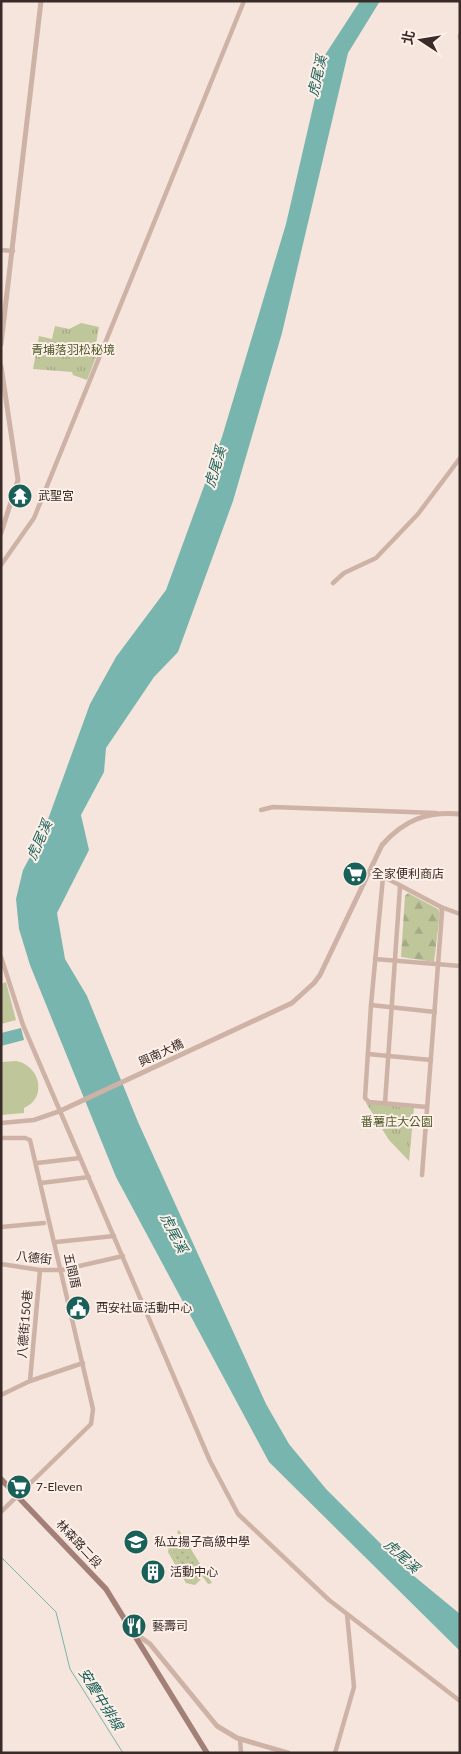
<svg xmlns="http://www.w3.org/2000/svg" width="461" height="1754" viewBox="0 0 461 1754" font-family="Lato,'Noto Sans TC',sans-serif">
<defs>
<pattern id="grass-dots" width="8" height="8" patternUnits="userSpaceOnUse" patternTransform="scale(1.25)"><rect width="8" height="8" fill="#bec69a"/><path d="M2 2h.1M6 6h.1" fill="none" stroke="#a4aa85" stroke-width="1.8" stroke-linecap="round"/></pattern>
<pattern id="forest-firs" width="22" height="20" patternUnits="userSpaceOnUse" patternTransform="scale(1.25)"><rect width="22" height="20" fill="#bec69a"/><path d="M5 1l3.5 6h-7zM16 11l3.5 6h-7z" fill="#a4aa85"/></pattern>
<pattern id="park-tufts" width="24" height="20" patternUnits="userSpaceOnUse" patternTransform="scale(1.25)"><rect width="24" height="20" fill="#bec69a"/><path d="M3 7l-1-3M5 7V3M7 7l1-3M15 17l-1-3M17 17v-4M19 17l1-3" fill="none" stroke="#a4aa85"/></pattern>
</defs>
<rect width="100%" height="100%" fill="#f5e5dc"/>
<path fill="url(#grass-dots)" d="M177 1541 182 1542 199 1570 198 1579 194 1581C184 1578 170 1553 172 1544Z"/>
<path fill="url(#forest-firs)" d="M408 893 438 909 440 913 434 962 401 957 405 896Z"/>
<g fill="url(#park-tufts)">
<path d="M81 323 99 327 95 349 98 352 87 380 73 375 72 372 33 369 39 336 52 339 55 326 69 329Z"/>
<path d="M366 1103 414 1108 409 1161 389 1140Z"/>
</g>
<g fill="#bec69a" fill-rule="evenodd">
<path d="M6 982 16 1020 1 1024V984Z"/>
<path d="M16 1061C40 1065 48 1098 24 1108V1113L1 1115V1062Z"/>
<path d="M179 1530 212 1583 208 1584 203 1577 195 1585 186 1583 168 1552 170 1541 180 1537 177 1532ZM177 1541 182 1543 199 1570 198 1579 194 1581C184 1578 170 1553 172 1544Z"/>
</g>
<g fill="#78b5ae">
<path d="M360 1H380L348 53 282 333 233 501 178 652 154 677 106 748 104 772 81 815 89 850 57 913 65 959 87 996 138 1122 266 1404 289 1444 326 1489 409 1572 460 1614V1651L269 1462 116 1177 30 965 19 929 16 899 23 870 43 833 90 704 116 657 166 590 222 437 286 224 325 55Z"/>
<path d="M21 1028 24 1040 1 1046V1033Z"/>
</g>
<g fill="none" stroke-linecap="round" stroke-linejoin="round">
<path stroke="#78b5ae" stroke-width="1" d="M1 1557 56 1612 70 1669 123 1753"/>
<g stroke="#ceb2a6" stroke-width="4.5">
<path d="M460 35V38"/>
<path d="M1 250 13 251"/>
<path d="M1 565 34 518 244 1"/>
<path d="M333 583 344 573 376 558 418 514 460 458"/>
<path d="M261 810 273 807 436 813"/>
<path d="M371 870 441 907 442 912 422 1175"/>
<path d="M383 877 371 1005 365 1098 369 1102 427 1107"/>
<path d="M441 907 460 914"/>
<path d="M1 957 23 1025 72 1139 210 1461 238 1514 329 1600 460 1701"/>
<path d="M375 959 460 966"/>
<path d="M371 1005 435 1012"/>
<path d="M368 1054 431 1060"/>
<path d="M385 1103 400 887"/>
<path d="M1 1123 34 1120 60 1111"/>
<path d="M1 1138H25L30 1140 93 1409 91 1424 1 1512"/>
<path d="M37 1163 80 1158"/>
<path d="M41 1183 89 1177"/>
<path d="M1 1227 44 1223"/>
<path d="M56 1242 114 1236"/>
<path d="M1 1264 40 1270H62L123 1256"/>
<path d="M30 1381 40 1270"/>
<path d="M1 1395 30 1381 83 1363"/>
<path d="M240 1739 241 1753"/>
<path d="M335 1753 354 1687 347 1614"/>
</g>
<g stroke="#ceb2a6" stroke-width="5">
<path d="M1 344 41 1"/>
<path d="M1 366 18 480 1 533"/>
<path d="M60 1111 292 1003 314 983 320 975 382 845C404 820 427 811 460 814"/>
<path d="M132 1631 150 1644 217 1726 237 1738 288 1753"/>
</g>
<path stroke="#a28077" stroke-width="5.5" d="M1 1479 106 1589 207 1753"/>
</g>
<defs>
<symbol id="temple-disc" viewBox="-11 -11 22 22"><circle r="9.5" fill="#196059" stroke="#fcf0e9"/><path d="M0-6L5-2H3V0L6.5 2.5H4V6H1.5V3h-3V6H-4V2.5H-6.5L-3 0V-2H-5Z" fill="#fff"/></symbol>
<symbol id="supermarket-disc" viewBox="-11 -11 22 22"><circle r="9.5" fill="#196059" stroke="#fcf0e9"/><path d="M-6-5.5h2.5l.6 2H6L4.5 2H-2.5L-4.4-4H-6ZM-1.5 3.2a1.3 1.3 0 1 0 .1 0ZM3 3.2a1.3 1.3 0 1 0 .1 0Z" fill="#fff"/></symbol>
<symbol id="civic-disc" viewBox="-11 -11 22 22"><circle r="9.5" fill="#196059" stroke="#fcf0e9"/><path d="M-.6-6.5H3V-4.5H.6V-3L4-1V1h2V6H-6V1h2V-1L-.6-3ZM-1.2 2.5V6h2.4V2.5Z" fill="#fff"/></symbol>
<symbol id="school-disc" viewBox="-11 -11 22 22"><circle r="9.5" fill="#196059" stroke="#fcf0e9"/><path d="M0-5L7-2L0 1L-7-2ZM-4 1L0 2.5L4 1V4Q0 6-4 4Z" fill="#fff"/></symbol>
<symbol id="building-disc" viewBox="-11 -11 22 22"><circle r="9.5" fill="#196059" stroke="#fcf0e9"/><path d="M-4-6H4V6H1V3H-1V6H-4ZM-2.5-4.3h1.7v1.8h-1.7ZM.8-4.3h1.7v1.8H.8ZM-2.5-1h1.7V.8h-1.7ZM.8-1h1.7V.8H.8Z" fill="#fff"/></symbol>
<symbol id="restaurant-disc" viewBox="-11 -11 22 22"><circle r="9.5" fill="#196059" stroke="#fcf0e9"/><path d="M-5-6h1v4h1v-4h1v4h1v-4h1v5L-1.5 .5V6h-2V.5L-5-1ZM5-6V6H3V1.5H1.5Q1.5-4 5-6Z" fill="#fff"/></symbol>
</defs>
<g fill-rule="evenodd">
<use href="#temple-disc" x="6" y="482" width="28" height="28"/>
<use href="#supermarket-disc" x="341" y="860" width="28" height="28"/>
<use href="#civic-disc" x="64" y="1294" width="28" height="28"/>
<use href="#supermarket-disc" x="5" y="1473" width="28" height="28"/>
<use href="#school-disc" x="122" y="1528" width="28" height="28"/>
<use href="#building-disc" x="139" y="1558" width="28" height="28"/>
<use href="#restaurant-disc" x="120" y="1612" width="28" height="28"/>
</g>
<g text-anchor="middle" stroke-width="4" stroke-linejoin="round" paint-order="stroke">
<g font-size="12" fill="#515b29" stroke="#fcf0e9">
<text x="73" y="354">青埔落羽松秘境</text>
<text x="397" y="1126">番薯庄大公園</text>
</g>
<g font-size="12" fill="#3a2b28" stroke="#fcf0e9" text-anchor="start">
<text x="38" y="500">武聖宮</text>
<text x="372" y="878">全家便利商店</text>
<text x="96" y="1312">西安社區活動中心</text>
<text x="36" y="1491">7-Eleven</text>
<text x="154" y="1546">私立揚子高級中學</text>
<text x="170" y="1576">活動中心</text>
<text x="152" y="1630">藝壽司</text>
</g>
<g font-size="12" fill="#3a2b28" stroke="#fcf0e9">
<text transform="translate(161 1053) rotate(-25)" y="4">興南大橋</text>
<text transform="translate(34 1258) rotate(6)" y="4">八德街</text>
<text transform="translate(72 1271) rotate(77)" y="4">五間厝</text>
<text transform="translate(25 1324) rotate(-85)" y="4">八德街150巷</text>
<text transform="translate(79 1544) rotate(47)" y="4">林森路二段</text>
</g>
<g font-size="14" font-style="italic" fill="#196059" stroke="#fcf0e9">
<text transform="translate(317 76) rotate(-77)" y="5">虎尾溪</text>
<text transform="translate(215 467) rotate(-73)" y="5">虎尾溪</text>
<text transform="translate(39 840) rotate(-66)" y="5">虎尾溪</text>
<text transform="translate(174 1233) rotate(63)" y="5">虎尾溪</text>
<text transform="translate(402 1556) rotate(42)" y="5">虎尾溪</text>
<text transform="translate(101 1699) rotate(58)" y="5">安慶中排線</text>
</g>
</g>
<rect width="461" height="1754" fill="none" stroke="#3a2b28" stroke-width="5"/>
<g transform="translate(421 40) rotate(282)" stroke="#fcf0e9" stroke-width="4" paint-order="stroke">
<path d="M0-4L9 19L0 12L-9 19Z" fill="#3a2b28"/>
<text y="-8" font-size="14" font-weight="bold" text-anchor="middle" fill="#3a2b28">北</text>
</g>
</svg>
